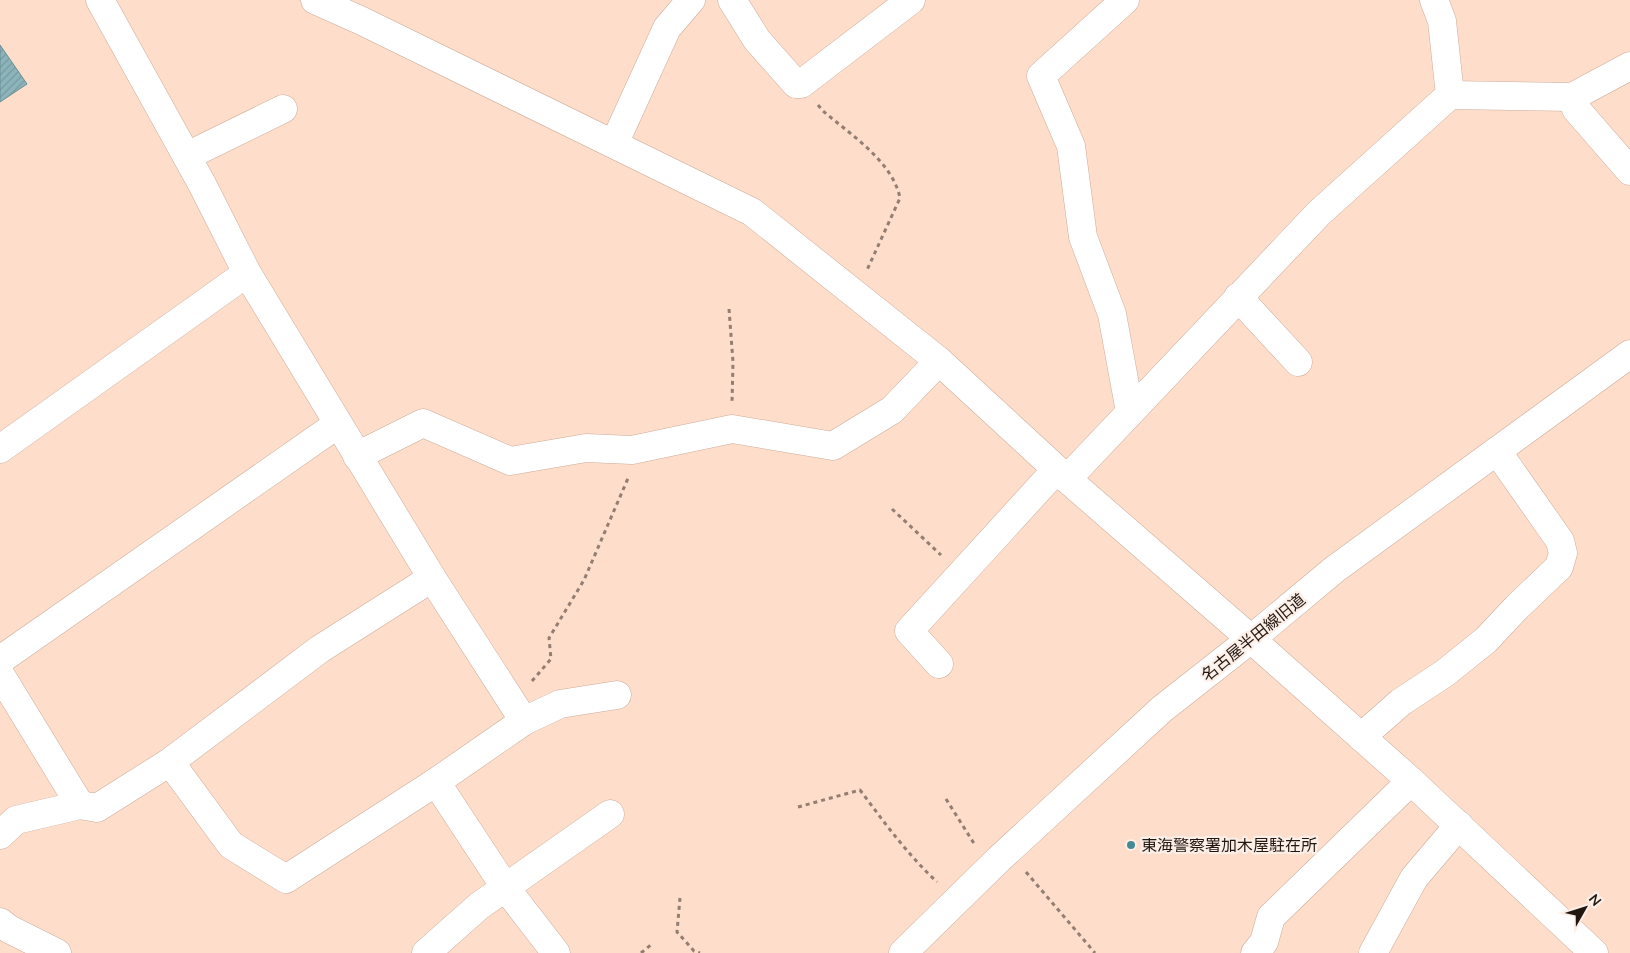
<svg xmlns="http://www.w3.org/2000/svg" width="1630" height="953" viewBox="0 0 1630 953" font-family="'Nunito Sans','Noto Sans JP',sans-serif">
<defs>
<pattern id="building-hatch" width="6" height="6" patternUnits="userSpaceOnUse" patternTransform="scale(1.25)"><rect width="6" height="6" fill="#8cb4bb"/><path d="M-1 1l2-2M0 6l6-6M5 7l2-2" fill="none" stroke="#789aa0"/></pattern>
</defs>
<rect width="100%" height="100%" fill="#feddcb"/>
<path fill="url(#building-hatch)" stroke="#668d94" d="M0 45 27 84 0 102Z"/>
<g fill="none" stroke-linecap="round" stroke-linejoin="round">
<defs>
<g id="minor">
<path d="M100 0 202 184 247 273 432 578 524 721 436 782 286 879 231 845 170 762"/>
<path d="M315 0 362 21 752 212 939 361 1067 479 1251 639 1411 781 1594 953"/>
<path d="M732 0 757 40 796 84H801L911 0"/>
<path d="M1125 0 1041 76 1071 146 1083 237 1112 314 1130 412"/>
<path d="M1434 0 1442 21 1450 95"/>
<path d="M1572 97 1576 109 1630 171"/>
<path d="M614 144 667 28 691 0"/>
<path d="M187 156 283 109"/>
<path d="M1238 297 1298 362"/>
<path d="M0 449 247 273"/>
<path d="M357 456 423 423 510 461 586 448 632 450 732 429 833 446 892 410 939 361"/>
<path d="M1067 479 1319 213 1450 95 1572 97 1630 66"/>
<path d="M0 660 338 424"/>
<path d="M939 664 909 631 1056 470"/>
<path d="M0 674 80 805"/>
<path d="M524 721 560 704 617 695"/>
<path d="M1361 737 1401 702 1445 673 1486 640 1517 607 1559 567 1563 553 1560 541 1497 451"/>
<path d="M436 782 505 887 556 953"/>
<path d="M0 835 16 820 80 805 97 808 170 762 320 649 432 578"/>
<path d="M0 922 9 929 57 953"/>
<path d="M426 953 479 906 610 814"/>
<path d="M903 953 999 859 1162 709 1251 639 1335 569 1630 354"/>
<path d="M1255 953 1264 942 1271 917 1411 781"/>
<path d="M1373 953 1414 878 1459 825"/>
</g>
</defs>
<use href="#minor" stroke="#cbac9a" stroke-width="29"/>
<g stroke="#947d71" stroke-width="3" stroke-dasharray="4 4" stroke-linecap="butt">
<path d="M818 105 823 111C850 134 893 162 900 198L867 270"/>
<path d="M729 309 733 362 732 403"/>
<path d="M892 509 941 555"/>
<path d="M532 681 551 659 549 638 584 580 629 476"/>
<path d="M946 799 975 845"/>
<path d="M798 807 860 790C884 822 907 854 937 882"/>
<path d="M1026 872 1095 953"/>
<path d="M680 898 677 932 694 951 700 953"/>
<path d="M641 953 652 944"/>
</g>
<use href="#minor" stroke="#fff" stroke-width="28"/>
</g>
<circle fill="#448a95" stroke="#fcefe8" stroke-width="2" cx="1131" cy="845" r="5"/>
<g text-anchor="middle" stroke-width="4.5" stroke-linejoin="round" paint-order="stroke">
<g font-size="16" fill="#221710" stroke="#fcefe8">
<text transform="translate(1253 637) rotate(-39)" y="6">名古屋半田線旧道</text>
</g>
<g font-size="16" fill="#221710" stroke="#fcefe8" text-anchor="start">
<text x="1141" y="851">東海警察署加木屋駐在所</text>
</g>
</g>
<g transform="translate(1585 908) rotate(51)" stroke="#fcefe8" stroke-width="4" paint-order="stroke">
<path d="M0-4L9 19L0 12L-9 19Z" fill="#221710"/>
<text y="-8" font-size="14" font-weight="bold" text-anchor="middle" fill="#221710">N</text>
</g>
</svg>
